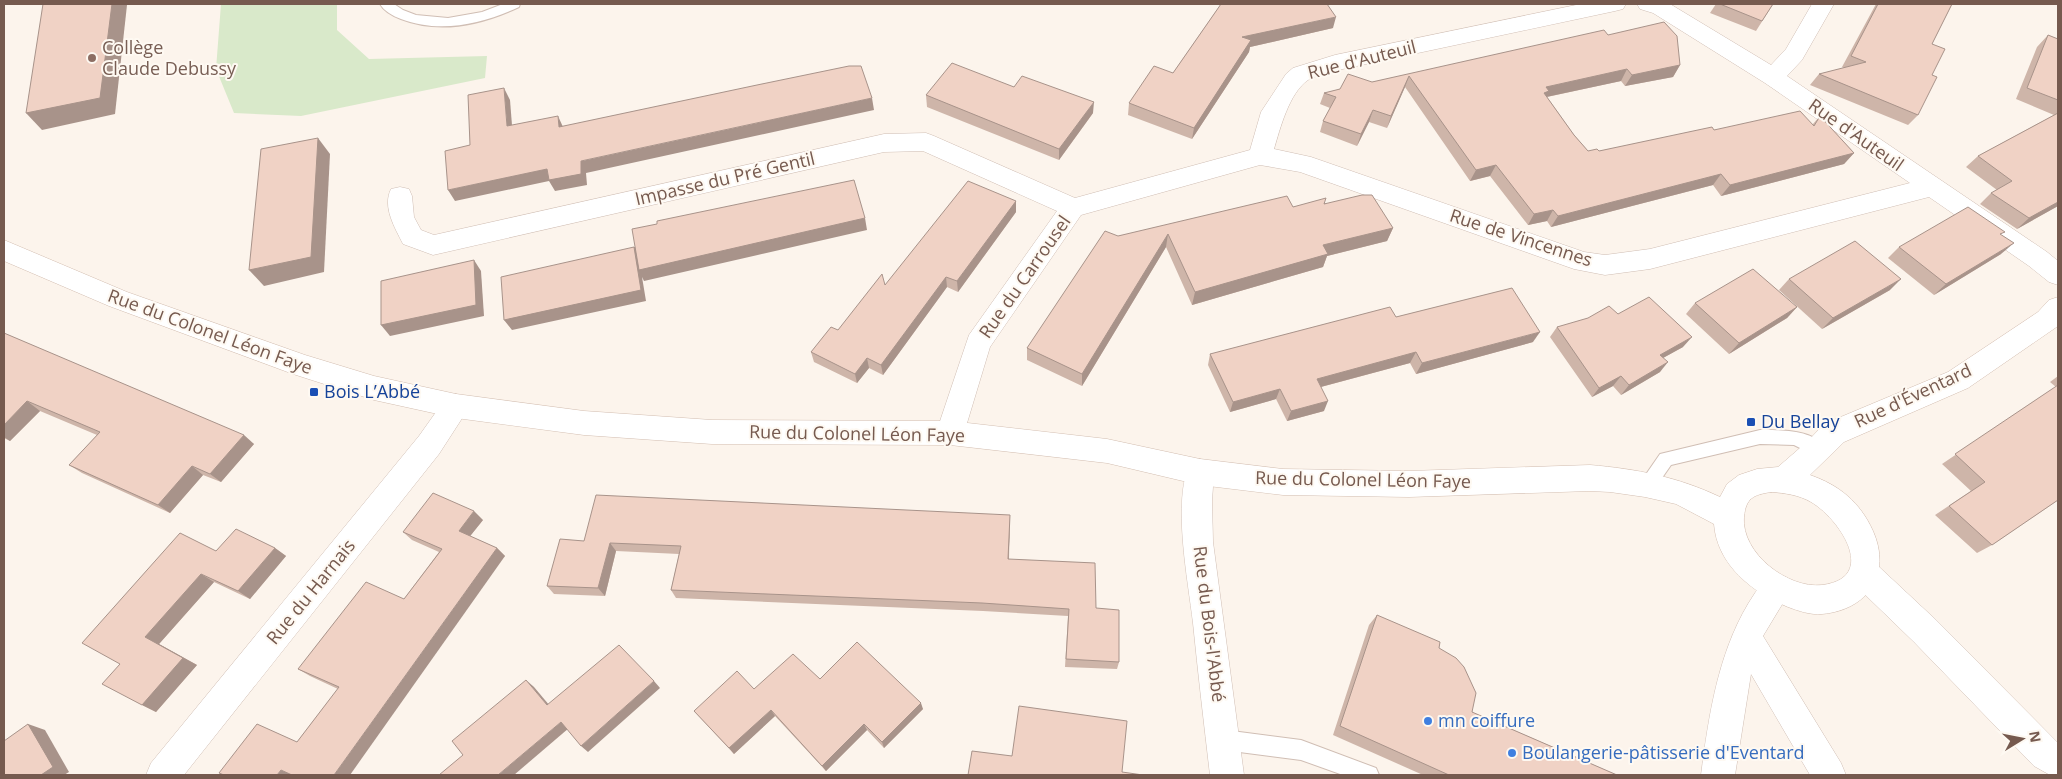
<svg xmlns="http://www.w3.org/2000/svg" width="2062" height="779" viewBox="0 0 2062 779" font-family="'Open Sans',sans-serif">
<rect width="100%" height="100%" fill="#fcf4ec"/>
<path fill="#d9e9ca" d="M221 4H337V30L369 59 487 56 485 78 301 116 234 113 216 69Z"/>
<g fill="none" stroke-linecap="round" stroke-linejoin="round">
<defs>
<g id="lane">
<path d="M380 4H394L403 10 416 15 448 18 482 12 503 4H520L519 7C483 24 440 34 401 19 393 16 384 11 380 4Z"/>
<path d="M1760 430C1779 430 1817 429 1826 450L1824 455 1818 457 1794 445 1760 444 1671 465 1655 488 1649 491 1643 488 1640 483 1660 454Z"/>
<path d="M1224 730 1301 740 1376 768 1379 775H1343L1301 760 1224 750 1217 747 1214 740 1217 733Z"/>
</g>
<g id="street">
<path d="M1581 4H1626L1623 9 1615 11 1338 70C1328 73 1316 75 1308 80 1289 93 1280 129 1274 149L1311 157 1584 252 1605 255 1650 249 1910 183 1765 83 1653 13 1640 9 1637 4H1670L1771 65 1786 49 1812 4H1834L1802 60 1787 76 2047 252 2058 261V285L2049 282 2029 266 1929 197 1650 269 1605 275 1574 269 1300 172 1260 165 1081 215 990 347 964 433 960 442 950 445 940 442 936 433 969 335 1057 211 923 151 884 152 433 255 403 244C395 228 382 207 391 189L400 187 409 189 412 196 414 217 421 230 434 235 884 134 926 133 934 136 1075 198 1250 150 1261 112 1286 74 1293 68 1335 55Z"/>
<path d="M456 394 466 398 470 406 439 454 184 775H146L151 763 419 436 446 398Z"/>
<path d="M1200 459 1210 463 1214 472 1212 501 1213 542 1244 775H1210C1204 724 1198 673 1193 623 1188 580 1172 501 1190 463Z"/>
<path d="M1865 560 1876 564 1936 620 2058 743V775H2050L2034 766 1914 642 1854 584 1850 574 1854 564Z"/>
<path d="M1777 574 1788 578 1792 588 1763 636 1841 763 1846 775H1810L1751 674 1735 775H1701C1709 713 1719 646 1755 593 1758 589 1762 581 1766 578 1769 576 1774 575 1777 574Z"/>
</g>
<path id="secondary" d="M4 240 127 292 305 355 374 376 456 394 584 411 712 420 950 421 1107 439 1200 459 1283 469 1409 471 1590 465C1637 469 1678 477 1720 497L1727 484 1739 475 1757 469 1778 467 1808 441 1824 424 1948 372 2038 312 2049 300 2058 297V326L1968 388 1844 442 1810 475C1839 485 1860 502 1873 531 1892 574 1868 610 1822 614 1810 615 1799 611 1788 607 1753 593 1717 565 1714 524L1676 504 1645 497 1610 492 1590 491 1409 497 1283 495 1200 485 1107 463 950 445 712 444 584 435 456 418 374 400 293 374 109 306 4 261ZM1771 492C1785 493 1799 495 1811 502 1840 519 1879 578 1822 585 1788 589 1741 553 1744 517 1746 498 1753 495 1771 492Z"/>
</defs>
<use href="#lane" stroke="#d0beb4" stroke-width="2"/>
<use href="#street" stroke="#d0beb4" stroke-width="1"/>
<use href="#secondary" stroke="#d3beb1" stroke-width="1"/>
<use href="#lane" fill="#fff" fill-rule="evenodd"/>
<use href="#street" fill="#fff" fill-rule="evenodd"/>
<use href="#secondary" fill="#fff" fill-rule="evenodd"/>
</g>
<g fill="#ceb5a9">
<path d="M1221 4 1333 28 1250 47 1249 52 1192 139 1128 115 1129 103 1173 73Z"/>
<path d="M1716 4H1773L1756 31 1710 13Z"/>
<path d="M1876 4H1952L1932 44V75L1918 115 1908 125 1810 85 1819 74 1844 68 1842 67Z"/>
<path d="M1608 35 1680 65 1673 77 1625 86 1621 81 1547 97 1574 135 1588 151H1599L1714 130 1813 124 1820 116 1854 153 1844 164 1721 196 1713 185 1551 227 1547 221 1528 225 1490 176 1470 181 1405 87 1387 128 1369 122 1357 146 1320 132 1323 121 1330 108 1320 104 1324 93 1372 82Z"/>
<path d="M2048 35 2058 39V206L2017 229 1980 204 1991 193 1997 190 1966 167 1978 156 2054 115 2016 99 2037 47Z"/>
<path d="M1014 87 1093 113 1059 160 927 107 926 95Z"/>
<path d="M1016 201V212L958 292 947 287 883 375 869 368 857 383 814 362 811 352 838 330 885 285Z"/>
<path d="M1325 203 1393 228 1387 241 1327 256 1323 267 1192 305 1166 247 1082 386 1027 360V348L1118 236 1293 207Z"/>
<path d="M2001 235V254L1934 295 1888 258 1899 247Z"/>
<path d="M1789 279 1890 290 1822 329 1779 290Z"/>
<path d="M1695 303 1797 307 1787 318 1729 354 1686 314Z"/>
<path d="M1618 314 1683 347 1663 358 1660 372 1621 395 1613 386 1592 397 1550 337 1557 327Z"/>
<path d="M1396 317 1533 342 1416 374 1410 363 1321 387 1324 411 1287 421 1276 399 1230 412 1208 365 1210 354Z"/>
<path d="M4 333 254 444 221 482 203 475 170 513 82 473 69 465 97 435 40 411 10 441 4 438Z"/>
<path d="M2058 376V500L1992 545 1977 553 1935 515 1971 491 1942 464 2056 387 2050 382Z"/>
<path d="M1010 515 1009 559 1096 608 1119 662 1117 669 1065 667 1068 616 983 611 676 598 671 590 679 554 616 551 605 596 554 594 547 586 584 541Z"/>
<path d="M483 520 470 536 497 548 505 556 297 742 338 689 310 676 298 669 404 599 439 552 412 540 403 532Z"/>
<path d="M275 548 286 556 250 599 214 582 159 644 197 665 156 712 142 705 120 664 216 551Z"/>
<path d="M1377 615 1472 712 1617 775H1423L1333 735 1369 625Z"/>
<path d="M820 679 923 709 884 748 867 730 826 771 775 716 734 754 694 711 754 689Z"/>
</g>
<g fill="#a8938a">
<path d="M112 4H126L127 5 115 114 42 130 26 113Z"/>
<path d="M1336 17 1333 28 1250 47 1249 52 1192 139 1194 128 1242 37Z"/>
<path d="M1680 65 1673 77 1625 86 1632 75Z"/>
<path d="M1627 69 1621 81 1546 97 1538 105 1546 87Z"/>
<path d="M1409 76 1405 87 1387 128 1391 116Z"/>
<path d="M504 88 510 100 513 138 507 126Z"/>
<path d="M872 98 874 110 586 173 587 185 555 191 549 181 455 201 448 190Z"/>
<path d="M1094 102 1093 113 1059 160V149Z"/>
<path d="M1373 110 1369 122 1357 146 1361 134Z"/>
<path d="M558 116 563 127H559Z"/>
<path d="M318 138 330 154 324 272 264 286 249 270Z"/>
<path d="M1854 153 1844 164 1721 196 1730 185Z"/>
<path d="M1496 165 1490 176 1470 181 1476 170Z"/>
<path d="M1721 174 1713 185 1551 227 1558 216Z"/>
<path d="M1016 201V212L958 292 957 281Z"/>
<path d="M2058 202V206L2017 229 2029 218Z"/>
<path d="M1553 210 1547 221 1528 225 1534 214Z"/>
<path d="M865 218 867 230 644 281 642 277 646 301 512 330 504 320 634 247Z"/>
<path d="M1393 228 1387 241 1327 256 1323 267 1192 305 1195 292 1323 245Z"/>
<path d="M1168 234 1166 247 1082 386V374Z"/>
<path d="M2014 243 2001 254 1934 295 1946 284Z"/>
<path d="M474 260 481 271 484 316 390 336 381 325Z"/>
<path d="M946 277 947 287 883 375 881 365Z"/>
<path d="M1901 279 1890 290 1822 329 1833 318Z"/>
<path d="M1797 307 1787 318 1729 354 1739 343Z"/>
<path d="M1540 332 1533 342 1416 374 1422 363Z"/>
<path d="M1692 337 1683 347 1652 364 1660 355Z"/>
<path d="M1416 352 1410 363 1313 389 1317 379Z"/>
<path d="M867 358 869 368 857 383 855 374Z"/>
<path d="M1668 362 1660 372 1621 395 1629 385Z"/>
<path d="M1621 376 1613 386 1592 397 1599 388Z"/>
<path d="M1280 389 1276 399 1230 412 1233 402Z"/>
<path d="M27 401 40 411 10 441 4 437V425Z"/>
<path d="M1328 401 1324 411 1287 421 1291 411Z"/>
<path d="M244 435 254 444 221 482 210 474Z"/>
<path d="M192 466 203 475 170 513 158 505Z"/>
<path d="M474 511 483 520 467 540 459 531Z"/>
<path d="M1010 515V524L1008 568V559Z"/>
<path d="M610 543 616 551 605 596 598 588Z"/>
<path d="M275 548 286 556 250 599 238 591Z"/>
<path d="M497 548 505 556 350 775H334Z"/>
<path d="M201 574 214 582 159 644 197 665 156 712 142 705 145 637Z"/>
<path d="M526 680 534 687 555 712 547 705Z"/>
<path d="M654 681 660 688 588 752 581 746Z"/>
<path d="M921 703 923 709 884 748 882 742Z"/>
<path d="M771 710 775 716 734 754 729 748Z"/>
<path d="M561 722 569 728 514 775H498Z"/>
<path d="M28 724 45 730 69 772 64 775H41Z"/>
<path d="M864 724 867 730 826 771 822 766Z"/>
<path d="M281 770 293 775H277Z"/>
</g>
<g fill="#f0d2c5" stroke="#a8938a">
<path d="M43 4H112L100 98 26 113Z"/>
<path d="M1221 4H1327L1336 17 1242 37 1251 40 1194 128 1129 103 1154 66 1173 73Z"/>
<path d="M1720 4H1773L1762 21Z"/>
<path d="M1878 4H1952L1932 44 1945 49 1932 75 1937 77 1918 115 1819 74 1866 62 1851 56Z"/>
<path d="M1664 22 1677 36 1680 65 1632 75 1627 69 1546 87 1549 91 1544 93 1574 135 1588 151 1597 149 1599 151 1712 127 1714 130 1800 111 1814 126 1820 116 1854 153 1730 185 1721 174 1558 216 1553 210 1534 214 1496 165 1476 170 1409 76 1391 116 1373 110 1361 134 1323 121 1336 97 1324 93 1340 89 1348 74 1372 82 1604 30 1608 35Z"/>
<path d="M2048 35 2058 39V100L2027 88Z"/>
<path d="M952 63 1014 87 1022 76 1094 102 1059 149 926 95Z"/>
<path d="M849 66H861L872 98 581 161V174L549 180 547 169 448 190 445 151 470 145 468 95 504 88 507 126 558 116 559 127 757 85Z"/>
<path d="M2058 113V202L2029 218 1991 193 2012 181 1978 156Z"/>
<path d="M318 138 311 257 249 270 261 149Z"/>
<path d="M854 180 865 218 639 270 632 229 657 224V221Z"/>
<path d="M968 181 1016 201 957 281 946 277 881 365 867 358 855 374 811 352 831 327 838 330 882 274 885 285Z"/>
<path d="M1362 195H1372L1393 228 1323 245 1328 254 1195 292 1168 234 1082 374 1027 348 1105 231 1118 236 1287 196 1293 207 1326 198 1324 204Z"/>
<path d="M1968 207 2005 232 2000 234 2014 243 1946 284 1899 247Z"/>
<path d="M1855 241 1901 279 1833 318 1789 279Z"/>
<path d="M634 247 641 290 504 320 501 277Z"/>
<path d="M474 260 476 305 381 325V281Z"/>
<path d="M1753 269 1797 307 1739 343 1695 303Z"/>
<path d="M1512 288 1540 332 1422 363 1416 352 1317 379 1328 401 1291 411 1280 389 1233 402 1210 354 1390 307 1396 317Z"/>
<path d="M1649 297 1692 337 1660 355 1668 362 1629 385 1621 376 1599 388 1557 327 1588 318 1609 306 1618 314Z"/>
<path d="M4 333 244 435 210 474 192 466 158 505 69 465 100 432 27 401 4 425Z"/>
<path d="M2058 385V500L1992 545 1949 506 1985 482 1955 454Z"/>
<path d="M433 493 474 511 459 531 497 548 334 775H292L281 770 277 775H224L219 773 257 724 297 742 339 687 298 669 366 582 404 599 442 549 403 532Z"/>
<path d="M596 495 1010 515 1008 559 1095 563 1096 608 1119 610V662L1066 659 1069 609 982 603 671 590 681 546 610 543 598 588 547 586 560 539 584 541Z"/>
<path d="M236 529 275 548 238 591 201 574 145 637 183 658 142 705 102 684 120 664 82 643 180 533 216 551Z"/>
<path d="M1377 615 1440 642 1439 648 1456 658 1464 667 1476 693 1472 712 1617 775H1449L1340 726Z"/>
<path d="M857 642 921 703 882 742 864 724 822 766 771 710 729 748 694 711 737 671 754 689 793 654 820 679Z"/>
<path d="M619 645 654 681 581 746 561 722 498 775H439L463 755 452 741 526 680 547 705Z"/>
<path d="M1019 706 1127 721 1122 772 1143 775H968L972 751 1012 756Z"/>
<path d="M28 724 53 767 41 775H4V741Z"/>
</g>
<circle fill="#8d6e63" stroke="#fef9f2" stroke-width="2" cx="92" cy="58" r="5"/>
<g fill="#1a4fb4" stroke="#fef9f2" stroke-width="2">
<rect x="309" y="387" width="10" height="10" rx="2.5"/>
<rect x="1746" y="417" width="10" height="10" rx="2.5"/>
</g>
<g fill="#3f7fe0" stroke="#fef9f2" stroke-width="2">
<circle cx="1428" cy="721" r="5"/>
<circle cx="1512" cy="753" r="5"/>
</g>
<g text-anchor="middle" stroke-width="4" stroke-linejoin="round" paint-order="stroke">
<g font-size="18" fill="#785e54" stroke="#fef9f2" text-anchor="start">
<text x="102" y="54">Collège<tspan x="102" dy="21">Claude Debussy</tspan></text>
</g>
<g font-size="18" fill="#765a4f" stroke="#fef9f2">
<text transform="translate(1362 60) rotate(-14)" y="6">Rue d'Auteuil</text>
<text transform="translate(1856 135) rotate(35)" y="6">Rue d'Auteuil</text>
<text transform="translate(725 179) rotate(-13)" y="6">Impasse du Pré Gentil</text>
<text transform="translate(1521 238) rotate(18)" y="6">Rue de Vincennes</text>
<text transform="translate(1025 277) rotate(-55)" y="6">Rue du Carrousel</text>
<text transform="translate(210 332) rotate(20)" y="6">Rue du Colonel Léon Faye</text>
<text transform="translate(1913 396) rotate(-25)" y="6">Rue d'Éventard</text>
<text transform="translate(857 434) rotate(1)" y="6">Rue du Colonel Léon Faye</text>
<text transform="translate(1363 480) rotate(1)" y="6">Rue du Colonel Léon Faye</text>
<text transform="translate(311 592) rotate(-51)" y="6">Rue du Harnais</text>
<text transform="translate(1209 624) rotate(83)" y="6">Rue du Bois-l'Abbé</text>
</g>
<g font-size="18" fill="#164399" stroke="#fef9f2" text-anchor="start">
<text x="324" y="398">Bois L’Abbé</text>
<text x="1761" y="428">Du Bellay</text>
</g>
<g font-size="18" fill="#366cbe" stroke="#fef9f2" text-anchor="start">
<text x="1438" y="727">mn coiffure</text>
<text x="1522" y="759">Boulangerie-pâtisserie d'Eventard</text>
</g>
</g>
<rect width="2062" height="779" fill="none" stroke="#765a4f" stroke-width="10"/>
<g transform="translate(2022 739) rotate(80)" stroke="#fef9f2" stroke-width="4" paint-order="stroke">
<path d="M0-4L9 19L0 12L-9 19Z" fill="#765a4f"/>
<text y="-8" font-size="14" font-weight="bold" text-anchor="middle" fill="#765a4f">N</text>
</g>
</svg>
